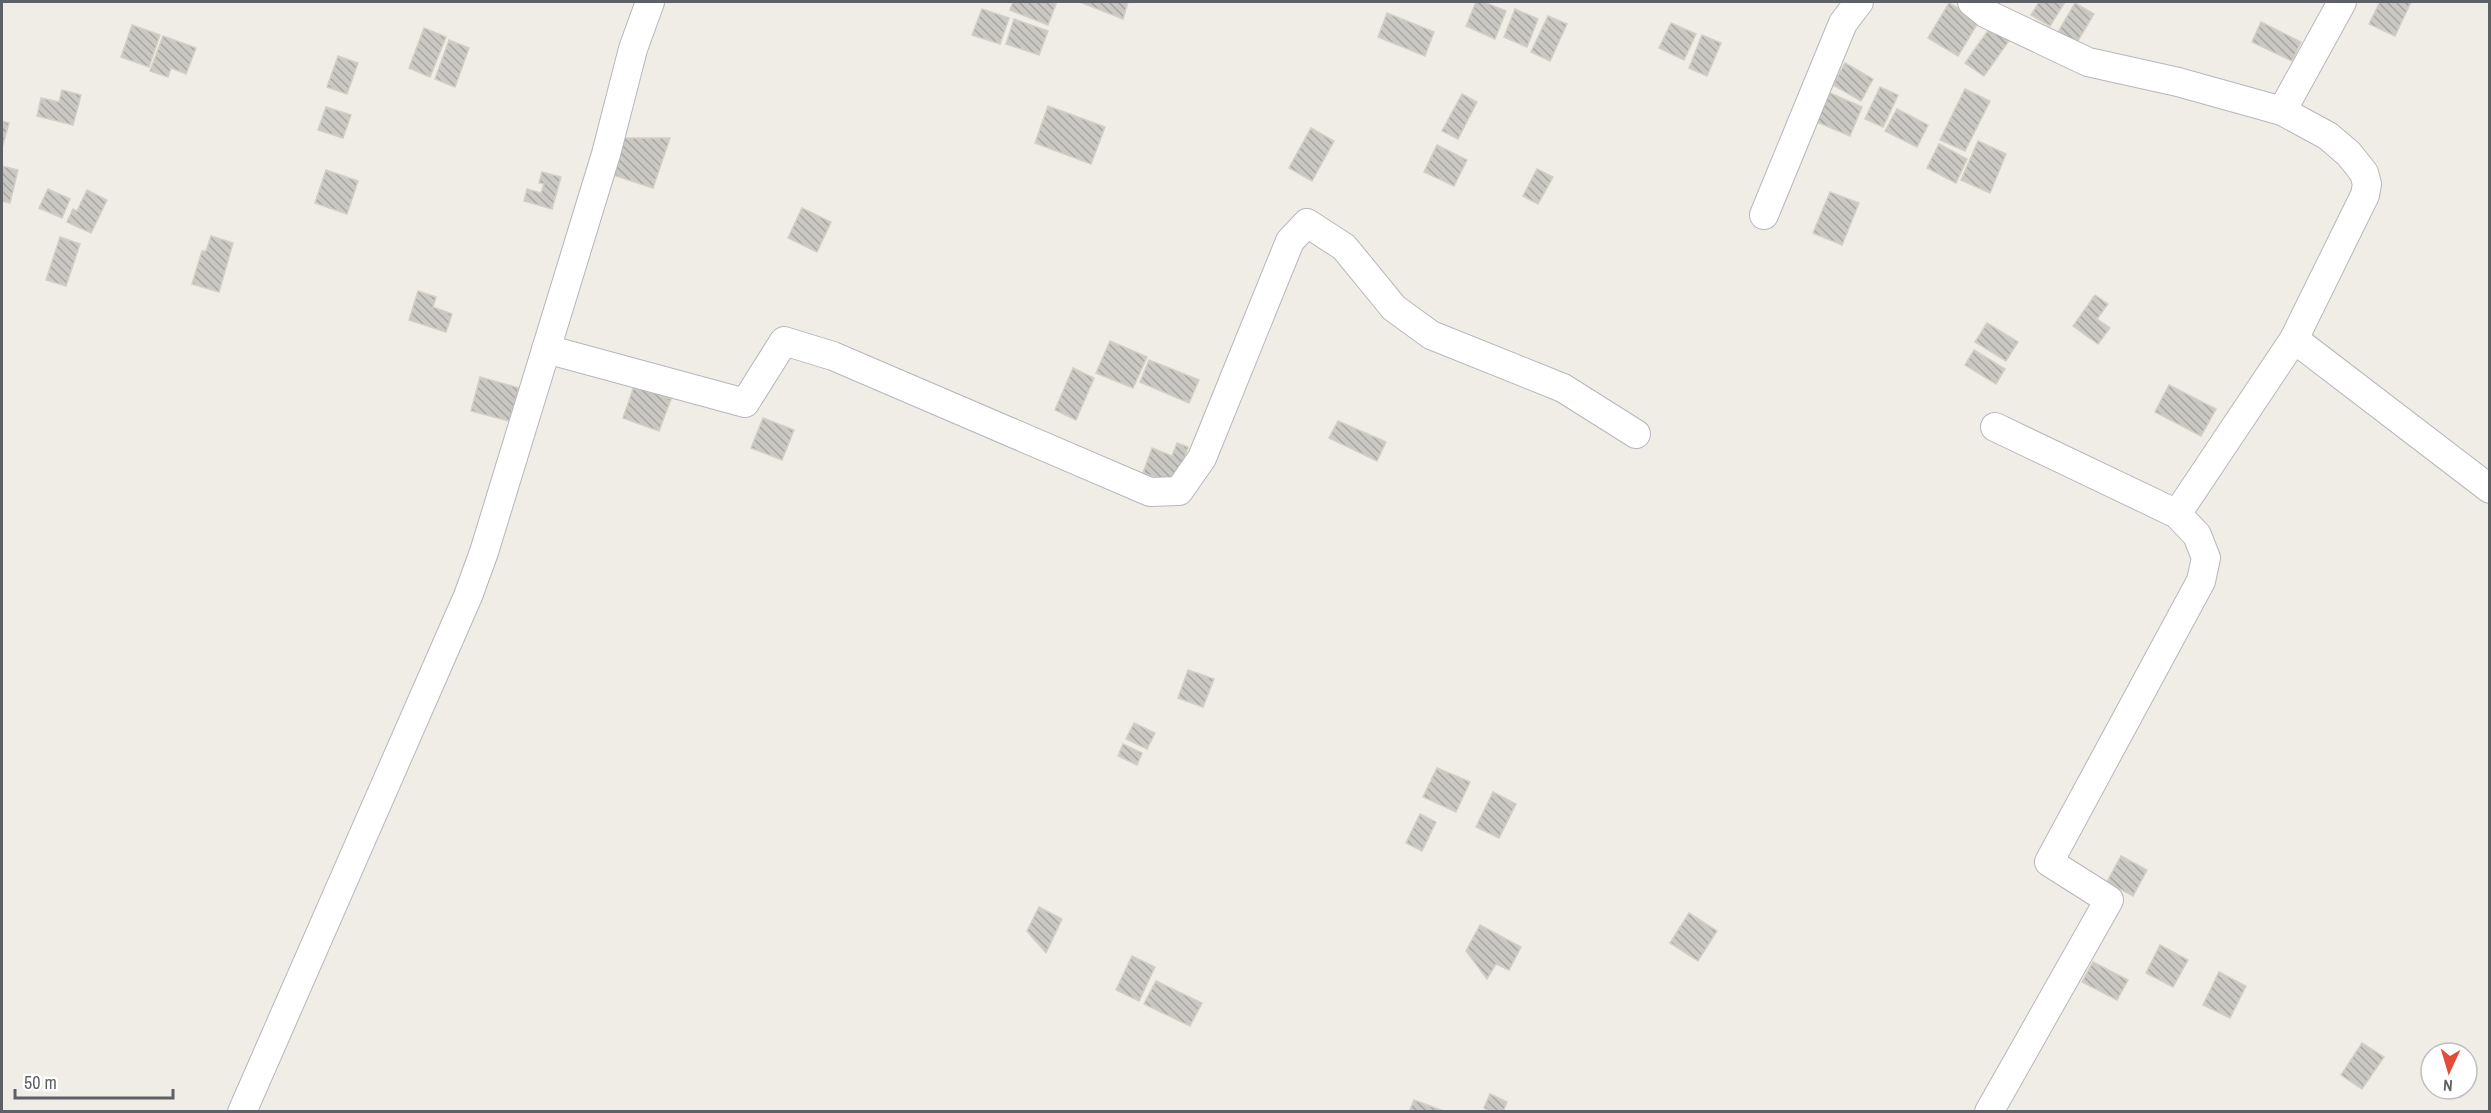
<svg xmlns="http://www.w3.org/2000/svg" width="2491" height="1113" viewBox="0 0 2491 1113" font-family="'Archivo Narrow',sans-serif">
<defs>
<pattern id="building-back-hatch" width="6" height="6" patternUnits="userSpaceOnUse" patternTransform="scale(1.5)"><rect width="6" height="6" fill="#cac8c2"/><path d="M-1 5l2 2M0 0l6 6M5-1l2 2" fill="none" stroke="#a7a6a1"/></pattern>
</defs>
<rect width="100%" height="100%" fill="#efede6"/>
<g fill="url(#building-back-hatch)" stroke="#d3cfc4" stroke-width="1.5">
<path d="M1013 2H1050L1056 4 1048 25 1010 10Z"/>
<path d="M1080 2H1128L1123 19Z"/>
<path d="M1476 2H1484L1506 11 1495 39 1466 26Z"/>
<path d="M2039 2H2065L2050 26 2031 15Z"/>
<path d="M2380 2H2411L2395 36 2369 24Z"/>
<path d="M1949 3 1979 21 1958 56 1928 38Z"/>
<path d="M2075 3 2094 14 2076 44 2058 32Z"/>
<path d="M982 9 1009 18 1000 44 972 35Z"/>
<path d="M1515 9 1538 19 1527 47 1504 37Z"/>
<path d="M1387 13 1434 32 1425 56 1378 37Z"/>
<path d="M1548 16 1567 24 1550 61 1531 52Z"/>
<path d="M1014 19 1048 31 1039 55 1006 44Z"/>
<path d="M2261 22 2301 42 2292 61 2252 42Z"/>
<path d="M1671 23 1696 34 1684 60 1659 48Z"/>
<path d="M132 25 160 35 149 67 121 57Z"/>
<path d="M1992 25 2011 38 1984 76 1965 63Z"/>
<path d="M424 28 446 37 430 77 409 68Z"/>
<path d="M1702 35 1721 43 1707 76 1689 68Z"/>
<path d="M163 36 196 48 186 74 171 68 168 77 150 71Z"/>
<path d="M449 40 469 48 455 87 435 79Z"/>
<path d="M338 56 358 63 347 94 327 87Z"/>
<path d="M1845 63 1873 79 1861 101 1833 85Z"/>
<path d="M1880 87 1898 95 1883 127 1865 119Z"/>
<path d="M1965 89 1990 101 1965 151 1940 140Z"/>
<path d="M62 90 81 95 73 125 37 116 41 98 59 102Z"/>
<path d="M1823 90 1862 107 1850 136 1810 119Z"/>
<path d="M1462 94 1477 102 1458 139 1442 131Z"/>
<path d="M1048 106 1105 127 1091 164 1035 143Z"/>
<path d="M326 107 351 115 343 138 318 130Z"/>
<path d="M1897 109 1928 125 1917 147 1885 131Z"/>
<path d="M2 121 9 123 2 148Z"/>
<path d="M1311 128 1334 141 1312 181 1289 168Z"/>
<path d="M622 138H670L653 188 610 174Z"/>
<path d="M1978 141 2006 154 1990 193 1961 180Z"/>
<path d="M1939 144 1967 159 1956 183 1927 168Z"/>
<path d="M1437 145 1467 160 1454 186 1424 172Z"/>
<path d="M2 166 18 170 10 203 2 201Z"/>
<path d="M1537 169 1553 177 1538 204 1523 196Z"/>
<path d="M326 170 358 181 347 214 315 203Z"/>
<path d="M542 172 561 177 552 209 524 201 527 189 541 193 544 184 539 183Z"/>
<path d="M48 189 70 199 62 218 39 208Z"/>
<path d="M87 190 107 200 91 233 67 222 73 209 77 211Z"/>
<path d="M1830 192 1859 203 1842 245 1813 233Z"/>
<path d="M802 208 831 222 817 252 788 238Z"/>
<path d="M211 236 233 243 219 292 192 284 202 251H206Z"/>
<path d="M60 237 80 244 66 286 46 280Z"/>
<path d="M418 291 436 297 433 307 452 314 446 332 409 320Z"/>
<path d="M2095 295 2108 304 2097 319 2110 328 2098 344 2073 326Z"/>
<path d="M1987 323 2018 342 2006 361 1975 342Z"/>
<path d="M1110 341 1147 357 1133 388 1096 373Z"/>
<path d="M1974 350 2005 369 1996 384 1965 365Z"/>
<path d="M1149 360 1199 380 1189 403 1140 382Z"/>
<path d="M1073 368 1094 378 1076 420 1055 410Z"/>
<path d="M480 377 519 388 509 421 471 411Z"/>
<path d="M2169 385 2216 409 2201 436 2155 412Z"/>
<path d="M634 386 671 399 659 431 623 418Z"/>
<path d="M763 418 794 430 782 460 751 448Z"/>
<path d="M1338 421 1386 442 1377 461 1329 438Z"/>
<path d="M1177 443 1188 447 1179 475 1165 481 1143 473 1152 448 1172 456Z"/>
<path d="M1188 670 1214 679 1203 707 1178 698Z"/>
<path d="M1134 723 1155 733 1147 749 1126 739Z"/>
<path d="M1123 744 1142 753 1137 765 1118 756Z"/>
<path d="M1437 768 1470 782 1456 812 1423 797Z"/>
<path d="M1493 792 1516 804 1499 838 1476 827Z"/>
<path d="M1420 814 1436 822 1422 851 1406 843Z"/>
<path d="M2121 856 2147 870 2133 896 2107 882Z"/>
<path d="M1039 907 1062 919 1046 953 1027 931Z"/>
<path d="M1689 913 1717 931 1698 961 1670 943Z"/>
<path d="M1480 925 1521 947 1509 970 1496 964 1487 979 1466 951Z"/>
<path d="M2160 945 2188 960 2173 987 2146 973Z"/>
<path d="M1132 956 1155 967 1139 1001 1116 990Z"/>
<path d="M2093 962 2128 980 2117 1000 2082 982Z"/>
<path d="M2219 972 2246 986 2230 1018 2203 1005Z"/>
<path d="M1156 981 1202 1003 1190 1026 1144 1004Z"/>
<path d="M2362 1043 2384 1057 2362 1089 2341 1075Z"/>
<path d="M1490 1094 1507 1102 1503 1112H1491L1484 1108Z"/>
<path d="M1414 1100 1446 1112H1409Z"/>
</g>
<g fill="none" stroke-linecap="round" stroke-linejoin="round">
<defs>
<g id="minor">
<path d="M1972 2 1987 14 2088 62 2178 82 2282 111 2328 136 2349 154 2364 173 2367 184 2365 195 2294 339 2177 514"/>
<path d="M2282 111 2342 2"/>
<path d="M1764 215 1843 23 1859 2"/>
<path d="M2294 339 2490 489"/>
<path d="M546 349 745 403 784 341 833 356 1150 492 1179 491 1202 458 1290 241 1307 223 1344 247 1394 308 1431 335 1563 388 1636 434"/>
<path d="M242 1112 468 596 484 552 606 154 633 49 650 2"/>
<path d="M1989 1112 2109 900 2049 862 2201 581 2206 558 2197 535 2177 514 1995 427"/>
</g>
</defs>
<use href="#minor" stroke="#b6b7bc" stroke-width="30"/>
<use href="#minor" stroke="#fff" stroke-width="28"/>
</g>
<rect width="2491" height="1113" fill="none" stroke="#5d6065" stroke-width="6"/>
<g transform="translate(2449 1071) rotate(184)"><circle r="28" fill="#ffffff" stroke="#bebfc1" stroke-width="1.5"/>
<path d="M0-4.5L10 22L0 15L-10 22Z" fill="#e24d39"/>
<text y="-9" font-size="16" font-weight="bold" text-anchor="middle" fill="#5d6065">N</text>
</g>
<path d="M15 1089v9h158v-9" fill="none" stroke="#5d6065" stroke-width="3"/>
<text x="24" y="1089" font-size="18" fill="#5d6065" stroke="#ffffff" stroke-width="4.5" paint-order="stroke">50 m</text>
</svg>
